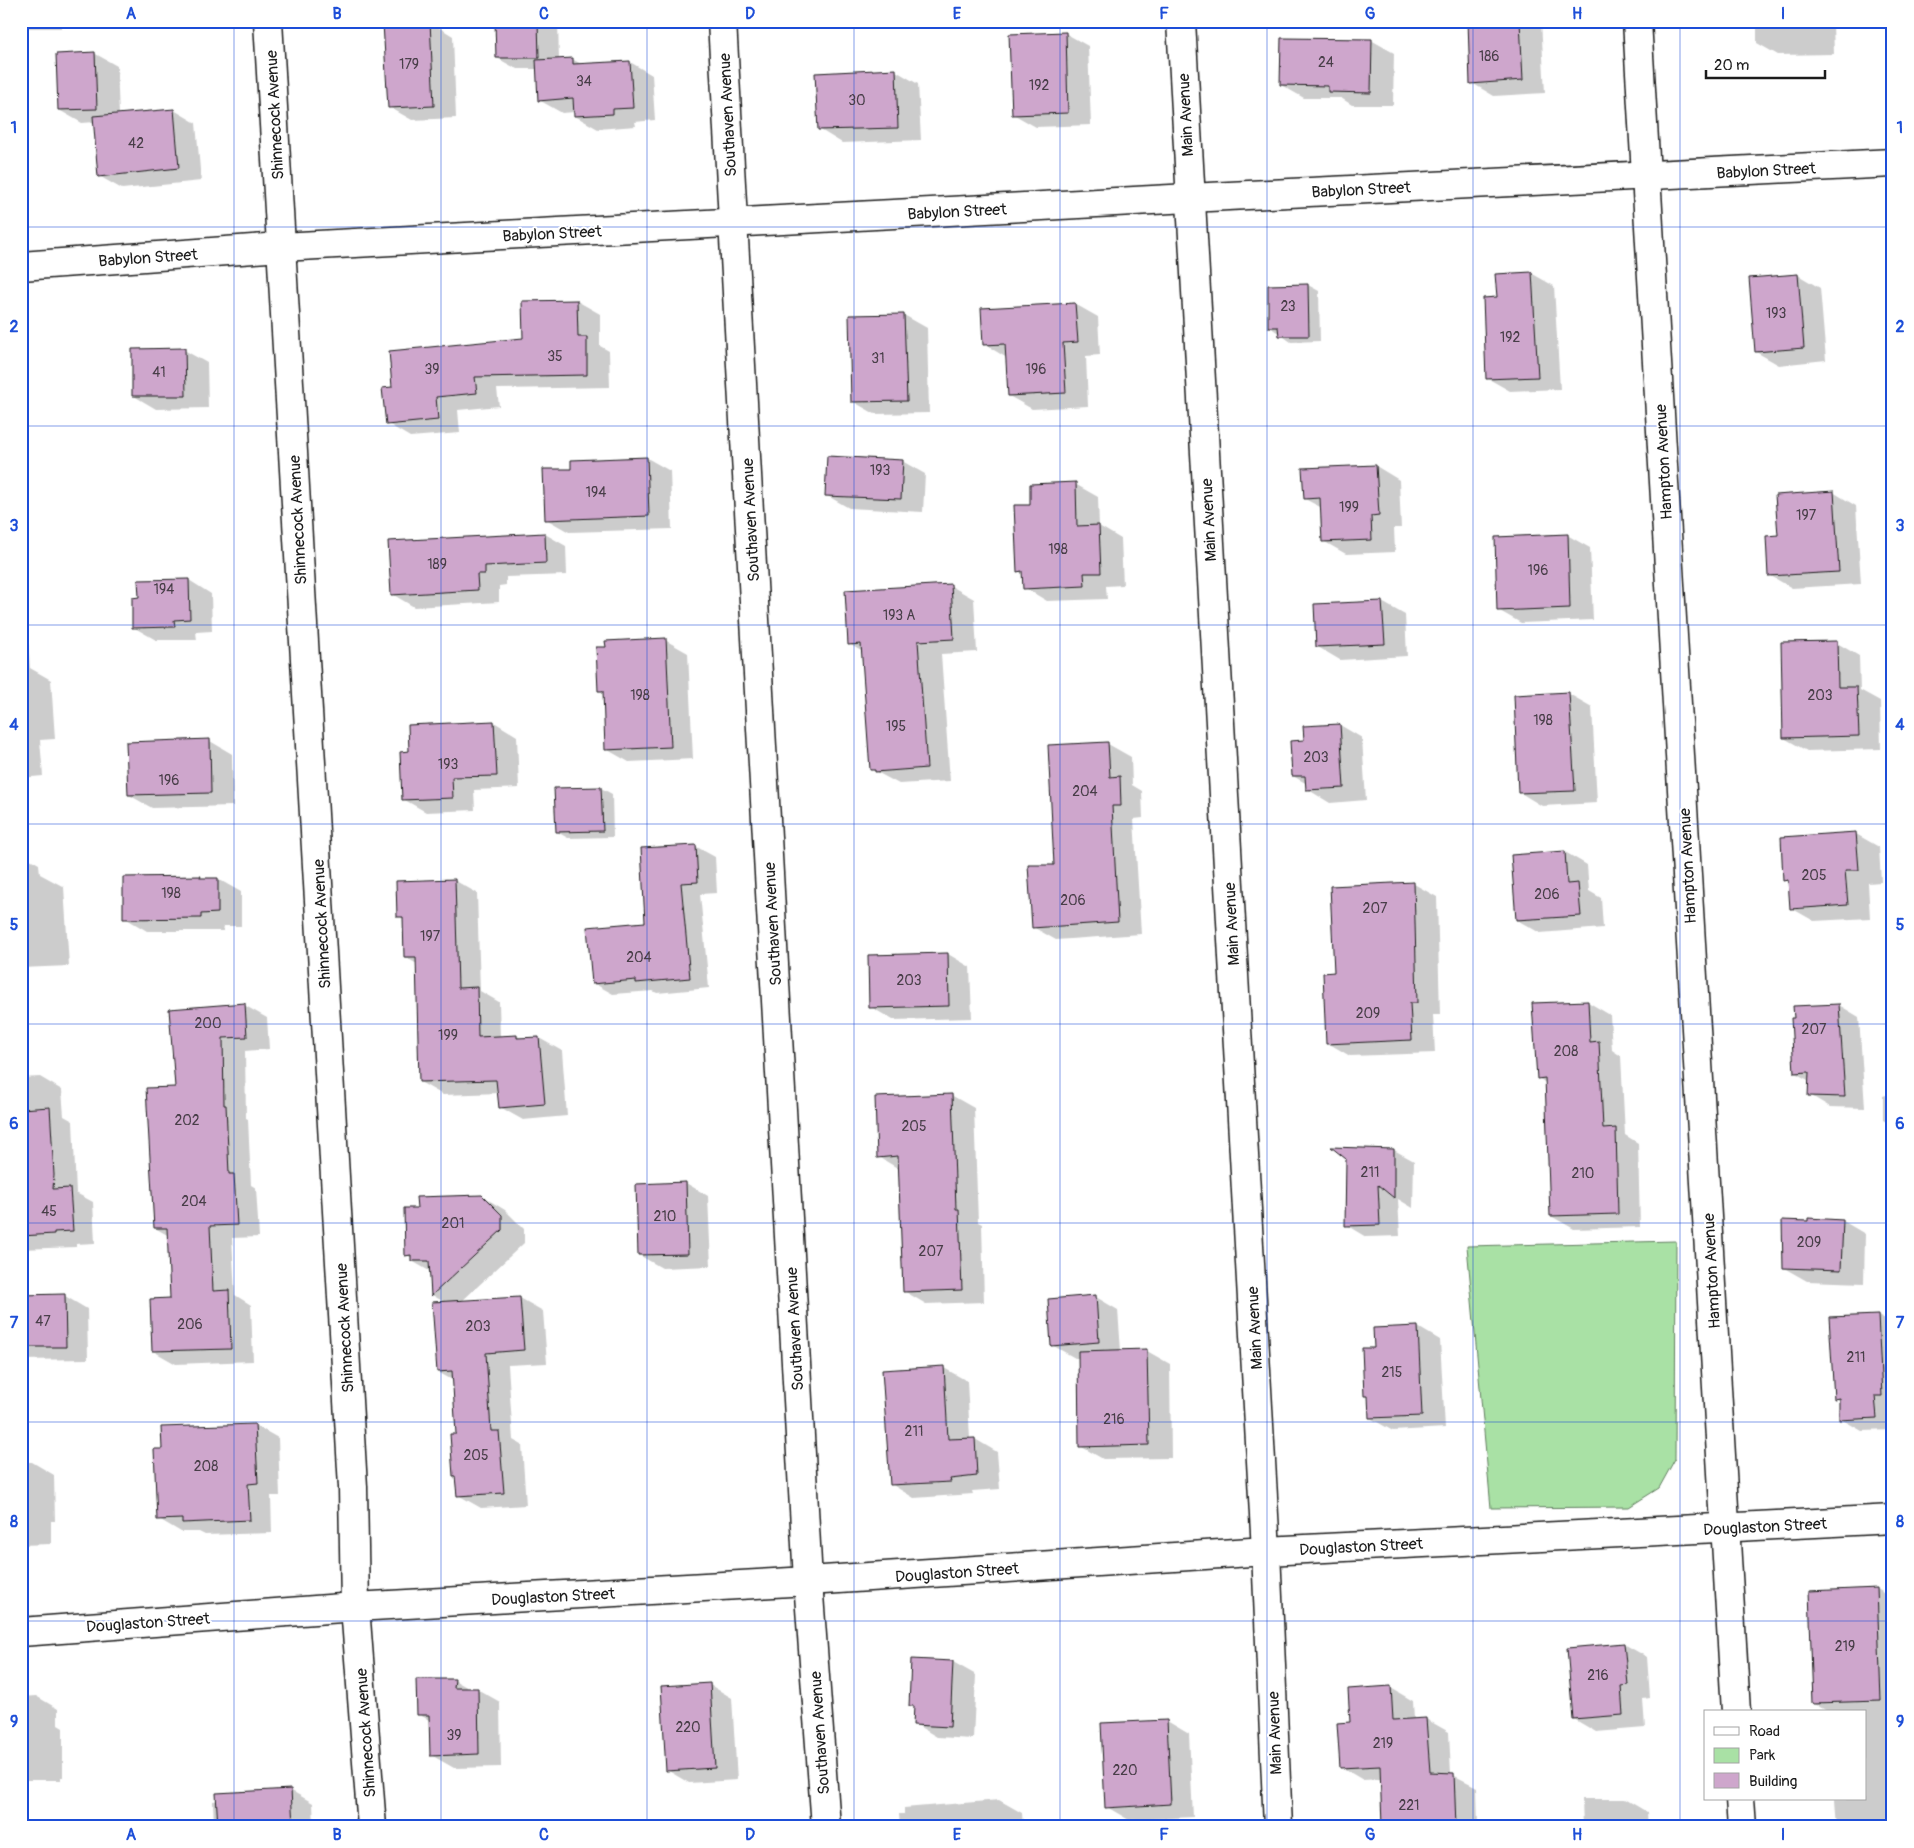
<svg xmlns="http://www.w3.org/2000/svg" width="1914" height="1848" viewBox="0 0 1914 1848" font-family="Pangolin,sans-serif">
<rect width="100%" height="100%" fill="#fff"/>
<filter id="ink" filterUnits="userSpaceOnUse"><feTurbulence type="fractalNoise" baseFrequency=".02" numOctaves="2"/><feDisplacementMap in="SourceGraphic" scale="10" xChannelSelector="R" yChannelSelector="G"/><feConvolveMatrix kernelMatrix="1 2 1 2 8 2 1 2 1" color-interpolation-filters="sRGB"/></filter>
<g filter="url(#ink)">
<path fill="#a9e1a5" stroke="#627e60" d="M1676 1241 1675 1459 1659 1488 1629 1507 1491 1508 1467 1246Z"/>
<g fill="#0003">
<rect x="21" y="21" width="41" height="7"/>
<path d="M496 21H558L559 60 572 59 583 65 630 62 652 75 655 120 635 122 636 126 598 129 575 116V112L562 113 539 100 537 69H517L497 58Z"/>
<path d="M1469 21H1541L1545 93 1494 96 1472 83Z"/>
<path d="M1757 21H1865L1833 24 1834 54 1778 55 1757 43Z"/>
<path d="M430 22 453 36 456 118 412 120 389 107Z"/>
<path d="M1065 33 1088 46 1091 125 1036 127 1013 114Z"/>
<path d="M1371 40 1394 53 1393 105H1352L1341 98H1304L1281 85Z"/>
<path d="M94 53 117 66 119 115 174 110 196 123 201 181 122 189 99 176 95 122 82 123 59 110Z"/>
<path d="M896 71 918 84 921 140 842 143 819 129Z"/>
<path d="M1531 273 1554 286 1560 389 1510 391 1487 378 1498 298Z"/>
<path d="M1798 275 1820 288 1826 360 1779 365 1756 352Z"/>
<path d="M1308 285 1319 291 1320 341 1291 342 1270 327Z"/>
<path d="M577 301 600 314V346L609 351 610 387 497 389 499 406 458 410 460 433 410 437 388 424 394 388 524 339Z"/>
<path d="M1075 304 1098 317 1100 355 1086 356 1088 406 1032 409 1009 396 1007 358 984 344 982 309Z"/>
<path d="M904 315 927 328 929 413 875 414 852 401 850 316Z"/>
<path d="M184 350 207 363 208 408 156 409 134 396Z"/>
<path d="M647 458 670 471 672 529 569 532 546 519 572 470Z"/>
<path d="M902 461 925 474 923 512 849 508 826 495Z"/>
<path d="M1376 466 1399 480 1401 528H1394L1395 552 1346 554 1323 541 1322 508 1305 499 1304 469Z"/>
<path d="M1075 484 1098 497 1099 526 1121 539 1123 585 1106 586 1107 599 1047 601 1025 588 1024 574 1018 571 1031 506Z"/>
<path d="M1833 492 1856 506 1861 584 1792 588 1769 575 1779 537Z"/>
<path d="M545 534 566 546 567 575 506 577V585L499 586V602L414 607 392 594Z"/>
<path d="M1567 535 1590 548 1593 620 1521 623 1498 610Z"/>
<path d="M189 580 211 594 212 631 196 632 197 640H156L133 627 140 599Z"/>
<path d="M951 586 974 599 977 652 941 654 950 781 899 784 871 769 863 652 849 644Z"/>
<path d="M1382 602 1405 615 1407 656 1340 660 1318 647Z"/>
<path d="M21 620 27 623 30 668 51 680 55 739 40 740 43 776 21 778Z"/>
<path d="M665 640 688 653 693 759 629 762 606 749 604 693 600 690Z"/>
<path d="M1837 643 1859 656 1860 690 1880 701 1881 749 1807 751 1784 738Z"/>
<path d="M1569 694 1592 707 1597 803 1542 806 1519 792 1515 696Z"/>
<path d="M494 722 517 736 519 788 474 790 475 810 426 812 403 799 411 752Z"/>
<path d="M1340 725 1362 738 1366 800 1330 803 1307 789V784L1293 776 1305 741Z"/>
<path d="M210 741 232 754 233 806 152 808 129 795Z"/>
<path d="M1108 744 1131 757 1132 785 1142 791 1143 818 1134 819 1141 934 1056 940 1033 927 1056 867Z"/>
<path d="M601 788 612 794 613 837 568 838 557 832Z"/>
<path d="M1856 834 1879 847 1881 882 1868 883 1870 918 1814 921 1791 908 1790 883 1784 880Z"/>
<path d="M695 846 715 857 717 893 700 894 709 988 657 993 653 991 613 994 593 983 647 923Z"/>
<path d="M1565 852 1587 865 1589 891 1601 898 1603 928 1540 933 1517 920Z"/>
<path d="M21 854 39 864 40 874 64 887 69 966 21 968Z"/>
<path d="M200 877 204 879H218L241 892V926H224L223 931H147L125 918Z"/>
<path d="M454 880 477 893 480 991 499 1002 500 1037 517 1036 522 1039 539 1038 562 1051 567 1116 523 1120 500 1107 499 1093 443 1095 420 1082 417 964 405 957 404 919 399 916Z"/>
<path d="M1414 884 1437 897 1440 1015H1433L1435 1053 1350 1056 1328 1043 1335 973 1331 887Z"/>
<path d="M948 954 970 967 972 1018 893 1020 871 1007Z"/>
<path d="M1588 1002 1610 1015 1612 1050 1621 1056 1625 1135 1638 1143 1640 1227 1574 1229 1551 1216 1546 1083 1538 1078Z"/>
<path d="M244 1005 267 1018 269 1049 245 1051 246 1118 248 1119 251 1185 256 1188 259 1237 232 1238 235 1295 251 1305 253 1361 176 1364 153 1351 171 1299 169 1236 155 1228 176 1088Z"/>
<path d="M1839 1005 1859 1017 1865 1108 1830 1107 1810 1095V1081L1795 1073Z"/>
<path d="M40 1077 62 1090 64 1116 73 1121 76 1193 93 1202 95 1243 76 1244V1247L21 1249V1078Z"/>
<path d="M1893 1093V1126L1883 1120V1096Z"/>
<path d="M951 1095 974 1108 978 1222 982 1224 984 1302 926 1304 904 1291 899 1169 879 1157Z"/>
<path d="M1334 1148 1394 1150 1414 1161 1413 1208 1398 1199 1400 1236 1366 1237 1346 1225 1347 1159Z"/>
<path d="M686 1183 708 1196 711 1266 662 1268 639 1255Z"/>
<path d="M482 1196 505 1210 524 1229V1243L461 1302 520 1298 543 1311 547 1363 508 1365 513 1440 522 1445 526 1505 481 1508 458 1495 457 1477 454 1475 458 1435 454 1381 438 1372 446 1303 432 1295 431 1272 412 1261V1258L407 1255 418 1209Z"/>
<path d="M1843 1221 1865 1234 1864 1283 1807 1281 1784 1268 1809 1222Z"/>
<path d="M21 1296H65L87 1309 88 1359 21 1360Z"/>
<path d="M1096 1297 1118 1310 1121 1351H1147L1170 1364 1171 1458 1103 1459 1080 1446 1079 1358H1075L1052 1345Z"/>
<path d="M1878 1316 1893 1324V1430L1862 1431 1841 1419 1840 1401 1835 1398Z"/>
<path d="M1418 1327 1440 1340 1445 1428 1393 1431 1370 1418 1369 1397 1365 1395 1375 1349Z"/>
<path d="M944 1368 967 1381 970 1439H975L997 1452 1000 1489 972 1491 973 1494 914 1498 891 1484Z"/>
<path d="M255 1425 278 1438 280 1496H271L272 1533 205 1535 199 1532H181L159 1519 163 1450 162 1428Z"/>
<path d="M21 1462H32L54 1475 55 1521H51V1544L21 1545Z"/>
<path d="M1877 1589 1893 1598V1827H1836L1834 1799H1865V1712H1830L1815 1703 1810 1592Z"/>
<path d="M1624 1644 1647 1657 1650 1698 1643 1699 1645 1728 1596 1732 1574 1719Z"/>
<path d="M913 1660 953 1662 976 1675 973 1739 937 1737 915 1724 916 1708 910 1705Z"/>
<path d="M454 1680 470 1689H477L500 1702 501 1767 454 1768 431 1755V1721L418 1714Z"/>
<path d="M710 1685 732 1698 737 1780 689 1783 667 1770Z"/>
<path d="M1391 1688 1413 1701 1414 1720 1426 1719 1449 1732 1451 1774 1477 1787 1478 1827H1383L1381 1779 1363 1780 1341 1767 1352 1723Z"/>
<path d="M36 1696 58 1709V1725L63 1728V1777H61V1780H21V1697Z"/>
<path d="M1167 1721 1189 1734 1193 1817 1129 1820 1107 1807Z"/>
<path d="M290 1790 313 1803 314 1827H214L213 1801Z"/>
<path d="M1582 1799H1625L1647 1812 1648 1827H1583Z"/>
<path d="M999 1800 1022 1813 1023 1827H900L899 1814H904V1808Z"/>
</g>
<g fill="#cea6cc" stroke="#1c1c1c">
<path d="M430 21 434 106 388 108 383 23Z"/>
<path d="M495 21H538L539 58H496Z"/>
<path d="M1468 21H1520L1523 80 1470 84Z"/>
<path d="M1066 32 1068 113 1012 115 1009 34Z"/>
<path d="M1281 38 1372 39 1371 93 1328 92V86L1280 85Z"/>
<path d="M95 52 97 109 58 110 56 54Z"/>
<path d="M573 58V64L630 61 633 108 613 109V114L574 116 573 98 538 101 536 60Z"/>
<path d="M896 69 898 128 818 130 815 73Z"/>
<path d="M174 109 179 168 98 177 93 116Z"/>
<path d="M1532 272 1538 377 1486 379 1483 298 1497 297 1495 274Z"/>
<path d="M1798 274 1804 348 1755 352 1749 278Z"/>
<path d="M1308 284 1309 336H1279L1278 327H1268V285Z"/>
<path d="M577 300 578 337H587V375L475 377 477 393 436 397 438 420 386 425 382 388 392 387 389 351 523 338 522 301Z"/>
<path d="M1075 303 1078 342 1063 343 1066 393 1008 396 1005 344 983 345 981 308Z"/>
<path d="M904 314 907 401 851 402 849 315Z"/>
<path d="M185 348 186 396H132V349Z"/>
<path d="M827 456 903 460 901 499 825 496Z"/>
<path d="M647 457 649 516 545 520 543 469H571V460Z"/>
<path d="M1376 465 1379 515 1371 516 1372 540 1322 542 1320 498 1304 499 1302 468Z"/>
<path d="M1076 482 1077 526 1099 525 1101 573H1084L1085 586 1023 589 1022 571 1017 572 1014 505H1030V484Z"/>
<path d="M1834 491 1839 572 1768 576 1766 536 1778 535 1775 495Z"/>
<path d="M545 533 546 563 485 566V574H477L478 590 391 595 388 541Z"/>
<path d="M1568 534 1570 608 1497 611 1495 537Z"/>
<path d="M189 579 190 619 174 620 175 627 132 628V598L139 597 138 580Z"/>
<path d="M951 584 954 639 918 641 927 768 875 772V770H870L861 644 848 645 845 590Z"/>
<path d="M1382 601 1385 644 1316 647 1314 604Z"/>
<path d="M666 638 671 747 605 750 603 691H598L596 647H606L605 641Z"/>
<path d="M1837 641 1838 687H1857L1859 736 1783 738 1781 642Z"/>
<path d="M1569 692 1575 791 1518 793 1514 695Z"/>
<path d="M494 721 497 776 452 777 453 798 402 800 400 752 409 751 408 725Z"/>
<path d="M1340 724 1344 788 1306 790 1305 776H1292L1290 741 1304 740 1303 726Z"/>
<path d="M210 739 211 793 128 795 126 742Z"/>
<path d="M1108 742 1110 777 1120 776 1121 806H1112L1118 922 1032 928 1028 865H1054L1048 745Z"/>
<path d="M601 787 603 831 556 832 554 788Z"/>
<path d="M1856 832 1859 870H1845L1848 905 1790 909 1788 880 1783 881 1781 837Z"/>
<path d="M696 845 698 882 681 883 690 978 636 983V980L592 984 587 927 645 922 641 848Z"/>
<path d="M1565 851 1567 884 1578 883 1581 916 1516 920 1511 855Z"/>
<path d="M201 876 200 878H218V913L201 914V918L123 919V877Z"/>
<path d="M455 879 458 988 477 987 478 1037 517 1035V1038L539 1037 545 1104 499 1108 496 1080 419 1082 416 957H404L403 917H397L396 881Z"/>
<path d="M1414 882 1417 1003H1410L1412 1040 1326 1044 1323 973 1334 972 1330 886Z"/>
<path d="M948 953 949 1006 869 1008 868 955Z"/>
<path d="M1588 1001 1590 1042 1599 1041 1603 1129 1616 1128 1618 1214 1550 1216 1545 1078 1537 1079 1532 1003Z"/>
<path d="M245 1003 247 1037 223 1038 224 1105H226L229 1174H234L237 1225 210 1226 213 1291 229 1290 231 1349 152 1351 150 1299 170 1298 167 1228H154L146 1088 175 1087 169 1009Z"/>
<path d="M1839 1004 1845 1097 1808 1096 1809 1072 1794 1073 1791 1018H1794L1793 1006Z"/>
<path d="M952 1094 956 1209H959L962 1290 903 1292 898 1156 877 1158 875 1097Z"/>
<path d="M50 1107 54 1175 53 1189 70 1188 73 1231 54 1232V1234L21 1236V1109Z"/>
<path d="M1331 1147 1394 1149V1198L1378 1185 1380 1225 1345 1226 1346 1159Z"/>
<path d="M686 1182 688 1254 638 1255 636 1184Z"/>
<path d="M482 1195 502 1215V1230L431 1296 429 1261H411V1255L405 1256 404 1208H417L416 1197Z"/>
<path d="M1808 1218 1843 1220 1841 1270 1783 1268 1782 1220 1808 1221Z"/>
<path d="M65 1294 66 1347H21V1295Z"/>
<path d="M1096 1295 1099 1342 1051 1346 1048 1299Z"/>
<path d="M520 1297 524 1350 486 1353 491 1431H499L504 1493 457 1496 455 1476H453L450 1434H456L452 1371 437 1372 432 1302Z"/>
<path d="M1878 1315 1882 1396H1875L1877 1418 1839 1420V1398L1834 1399 1829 1317Z"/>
<path d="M1418 1326 1422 1416 1369 1418 1368 1396H1364L1362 1348H1374L1373 1328Z"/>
<path d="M1147 1349 1149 1445 1079 1447 1078 1351Z"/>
<path d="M944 1366 948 1439 975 1438 977 1476 950 1479 951 1482 890 1485 882 1370Z"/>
<path d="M255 1424 258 1483 248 1484 250 1520 182 1523V1519L157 1520 154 1449H162L161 1427Z"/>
<path d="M1877 1588 1881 1701 1813 1703 1809 1591Z"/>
<path d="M1624 1643 1628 1685 1621 1686 1623 1715 1573 1719 1567 1648Z"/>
<path d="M911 1659 953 1661 950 1727 913 1725 914 1706H909Z"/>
<path d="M416 1679H455L454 1688H478L479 1754 430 1756 429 1715H417Z"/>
<path d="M710 1683 715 1768 666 1771 661 1686Z"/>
<path d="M1391 1686 1393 1720 1426 1718 1430 1772 1454 1773 1456 1827H1382L1380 1766 1340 1768 1337 1723 1350 1722 1348 1689Z"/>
<path d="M1167 1720 1171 1804 1105 1808 1101 1723Z"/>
<path d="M291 1789 293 1827H218L216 1793Z"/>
</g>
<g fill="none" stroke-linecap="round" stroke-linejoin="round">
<defs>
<g id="minor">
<path d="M268 21 353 1487 355 1607 372 1827"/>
<path d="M722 21 808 1581 826 1827"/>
<path d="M1181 21 1266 1551 1278 1827"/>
<path d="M1637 21 1736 1712"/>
<path d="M21 266 281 247 1189 198 1893 163"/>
<path d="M21 1632 355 1607 808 1581 1266 1551 1893 1519"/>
<path d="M1740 1799 1742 1827"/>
</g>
</defs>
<use href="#minor" stroke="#1c1c1c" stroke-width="31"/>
<use href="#minor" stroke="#fff" stroke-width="28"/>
</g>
</g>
<path fill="none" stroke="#1d4ed8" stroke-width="1" stroke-opacity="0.55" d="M234 21V1827M441 21V1827M647 21V1827M854 21V1827M1060 21V1827M1267 21V1827M1473 21V1827M1680 21V1827M21 227H1893M21 426H1893M21 625H1893M21 824H1893M21 1024H1893M21 1223H1893M21 1422H1893M21 1621H1893"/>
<g text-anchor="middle" stroke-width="4" stroke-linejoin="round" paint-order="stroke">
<g font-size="14" fill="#483e48">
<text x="1489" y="61">186</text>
<text x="1326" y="67">24</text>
<text x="409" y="69">179</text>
<text x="584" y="86">34</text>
<text x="1039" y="90">192</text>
<text x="857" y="105">30</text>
<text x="136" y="148">42</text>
<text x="1288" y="311">23</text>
<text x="1776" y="318">193</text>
<text x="1510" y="342">192</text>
<text x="555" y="361">35</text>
<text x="878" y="363">31</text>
<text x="432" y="374">39</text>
<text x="1036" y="374">196</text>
<text x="159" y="377">41</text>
<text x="880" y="475">193</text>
<text x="596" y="497">194</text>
<text x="1349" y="512">199</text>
<text x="1806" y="520">197</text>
<text x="1058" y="554">198</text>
<text x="437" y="569">189</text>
<text x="1538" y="575">196</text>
<text x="164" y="594">194</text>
<text x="899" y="620">193 A</text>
<text x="640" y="700">198</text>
<text x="1820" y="700">203</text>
<text x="1543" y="725">198</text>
<text x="896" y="731">195</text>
<text x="1316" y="762">203</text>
<text x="448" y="769">193</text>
<text x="169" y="785">196</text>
<text x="1085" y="796">204</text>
<text x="1814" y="880">205</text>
<text x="171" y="898">198</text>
<text x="1547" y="899">206</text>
<text x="1073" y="905">206</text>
<text x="1375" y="913">207</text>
<text x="430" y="941">197</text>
<text x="639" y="962">204</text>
<text x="909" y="985">203</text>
<text x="1368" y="1018">209</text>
<text x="208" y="1028">200</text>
<text x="1814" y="1034">207</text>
<text x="448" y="1040">199</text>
<text x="1566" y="1056">208</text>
<text x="187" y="1125">202</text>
<text x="914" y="1131">205</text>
<text x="1370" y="1177">211</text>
<text x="1583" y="1178">210</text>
<text x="194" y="1206">204</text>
<text x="49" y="1216">45</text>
<text x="665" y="1221">210</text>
<text x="453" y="1228">201</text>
<text x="1809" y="1247">209</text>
<text x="931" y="1256">207</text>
<text x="43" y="1326">47</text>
<text x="190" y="1329">206</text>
<text x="478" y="1331">203</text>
<text x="1856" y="1362">211</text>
<text x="1392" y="1377">215</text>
<text x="1114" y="1424">216</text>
<text x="914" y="1436">211</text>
<text x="476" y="1460">205</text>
<text x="206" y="1471">208</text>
<text x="1845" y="1651">219</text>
<text x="1598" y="1680">216</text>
<text x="688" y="1732">220</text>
<text x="454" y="1740">39</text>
<text x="1383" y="1748">219</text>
<text x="1125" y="1775">220</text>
<text x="1409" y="1810">221</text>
</g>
<g font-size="16" fill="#1c1c1c" stroke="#fff">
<text transform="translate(274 115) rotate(-93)" y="6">Shinnecock Avenue</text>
<text transform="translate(727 115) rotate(-93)" y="6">Southaven Avenue</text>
<text transform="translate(1185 115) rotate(-93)" y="6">Main Avenue</text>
<text transform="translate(1766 170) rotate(-3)" y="6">Babylon Street</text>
<text transform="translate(1361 189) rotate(-3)" y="6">Babylon Street</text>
<text transform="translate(957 211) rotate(-3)" y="6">Babylon Street</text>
<text transform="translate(552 233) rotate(-3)" y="6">Babylon Street</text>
<text transform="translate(148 257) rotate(-4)" y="6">Babylon Street</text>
<text transform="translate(1663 462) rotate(-93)" y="6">Hampton Avenue</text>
<text transform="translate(297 520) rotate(-93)" y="6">Shinnecock Avenue</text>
<text transform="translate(750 520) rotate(-93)" y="6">Southaven Avenue</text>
<text transform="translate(1208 520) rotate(-93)" y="6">Main Avenue</text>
<text transform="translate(1687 866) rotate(-93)" y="6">Hampton Avenue</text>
<text transform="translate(321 924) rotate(-93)" y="6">Shinnecock Avenue</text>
<text transform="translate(772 924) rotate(-93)" y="6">Southaven Avenue</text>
<text transform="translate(1231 924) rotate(-93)" y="6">Main Avenue</text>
<text transform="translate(1711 1271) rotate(-93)" y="6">Hampton Avenue</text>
<text transform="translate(344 1328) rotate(-93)" y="6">Shinnecock Avenue</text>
<text transform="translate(1254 1328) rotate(-93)" y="6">Main Avenue</text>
<text transform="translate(794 1329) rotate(-93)" y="6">Southaven Avenue</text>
<text transform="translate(1765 1526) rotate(-3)" y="6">Douglaston Street</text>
<text transform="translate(1361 1546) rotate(-3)" y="6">Douglaston Street</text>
<text transform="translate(957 1572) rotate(-4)" y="6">Douglaston Street</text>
<text transform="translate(553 1596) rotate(-3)" y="6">Douglaston Street</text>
<text transform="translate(148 1622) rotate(-4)" y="6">Douglaston Street</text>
<text transform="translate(365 1733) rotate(-94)" y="6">Shinnecock Avenue</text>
<text transform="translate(819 1733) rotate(-94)" y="6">Southaven Avenue</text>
<text transform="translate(1274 1733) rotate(-92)" y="6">Main Avenue</text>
</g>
</g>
<rect width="1914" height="1848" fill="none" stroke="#fff" stroke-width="55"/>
<rect x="1704" y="1710" width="162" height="90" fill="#ffffff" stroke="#a4a4a4"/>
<rect x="1714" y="1727" width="25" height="8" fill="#ffffff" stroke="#a4a4a4"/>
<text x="1749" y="1736" font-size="15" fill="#1c1c1c">Road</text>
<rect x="1714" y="1748" width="25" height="15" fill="#a9e1a5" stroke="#a4a4a4"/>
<text x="1749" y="1760" font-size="15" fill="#1c1c1c">Park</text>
<rect x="1714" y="1773" width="25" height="15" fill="#cea6cc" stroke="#a4a4a4"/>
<text x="1749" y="1786" font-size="15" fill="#1c1c1c">Building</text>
<path d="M1706 70v8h119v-8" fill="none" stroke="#1c1c1c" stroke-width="2.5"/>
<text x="1714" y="70" font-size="15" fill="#1c1c1c" stroke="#ffffff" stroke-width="4" paint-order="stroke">20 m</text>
<rect x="28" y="28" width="1858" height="1792" fill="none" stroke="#1d4ed8" stroke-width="2"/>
<g font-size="16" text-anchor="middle" font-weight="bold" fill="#1d4ed8">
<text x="131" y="19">A</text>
<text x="337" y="19">B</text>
<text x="544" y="19">C</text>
<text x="750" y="19">D</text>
<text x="957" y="19">E</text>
<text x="1164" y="19">F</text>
<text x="1370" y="19">G</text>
<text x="1577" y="19">H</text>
<text x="1783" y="19">I</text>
<text x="14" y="133">1</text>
<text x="1900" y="133">1</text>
<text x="14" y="332">2</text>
<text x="1900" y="332">2</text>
<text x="14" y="531">3</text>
<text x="1900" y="531">3</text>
<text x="14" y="730">4</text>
<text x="1900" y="730">4</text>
<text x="14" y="930">5</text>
<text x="1900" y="930">5</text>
<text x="14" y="1129">6</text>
<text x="1900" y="1129">6</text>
<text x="14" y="1328">7</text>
<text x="1900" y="1328">7</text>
<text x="14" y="1527">8</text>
<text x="1900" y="1527">8</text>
<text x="14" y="1727">9</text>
<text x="1900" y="1727">9</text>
<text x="131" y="1840">A</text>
<text x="337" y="1840">B</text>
<text x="544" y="1840">C</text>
<text x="750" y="1840">D</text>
<text x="957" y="1840">E</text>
<text x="1164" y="1840">F</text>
<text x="1370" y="1840">G</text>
<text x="1577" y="1840">H</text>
<text x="1783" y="1840">I</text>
</g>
</svg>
